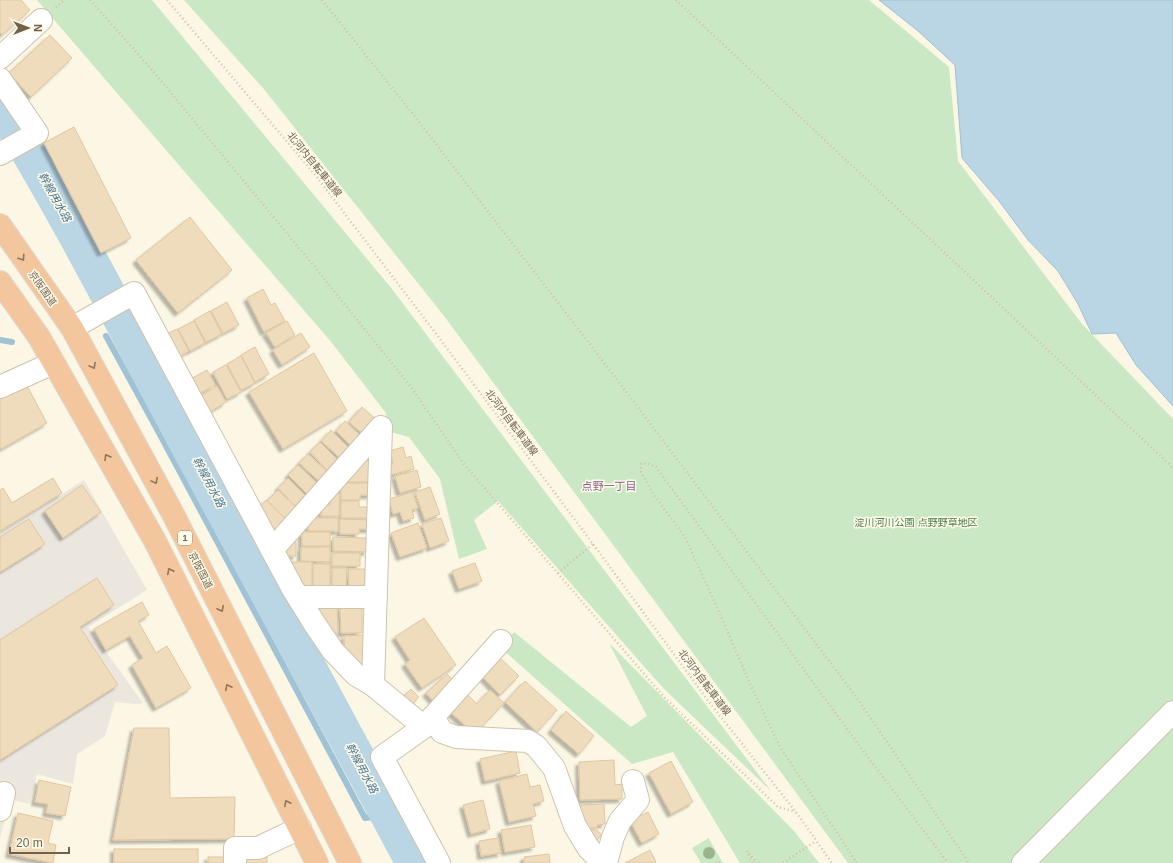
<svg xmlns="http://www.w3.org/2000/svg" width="1173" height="863" viewBox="0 0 1173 863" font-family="Arial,'Noto Sans JP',sans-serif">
<defs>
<filter id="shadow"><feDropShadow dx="-3.5" dy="3.5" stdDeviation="1" flood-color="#0004"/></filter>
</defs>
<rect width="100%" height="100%" fill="#fbf7e4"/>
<path fill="#ebe7de" d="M84 480 147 590 88 627 143 703 136 704 115 702 105 736 77 754 73 784 37 774 29 804 10 799 0 838V533Z"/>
<g fill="#cae8c3">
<path d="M37 0H152L392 289 771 791 664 689 498 501 474 520 487 549 459 559 440 479 409 437 387 431 386 413 332 343Z"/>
<path d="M184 0H869L949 67 958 161 1082 324 1173 419V863H848L444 316 263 88Z"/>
<path d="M514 632 631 727 647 716 609 643 794 831 819 863H740L673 752 632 764 501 648Z"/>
<path d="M709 838V839L723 863H701L692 848Z"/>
</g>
<path fill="#bad5e4" stroke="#a0c2d5" d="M879 0H1173V406L1136 365 1116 333 1092 334 1078 304 1058 271 1028 240 999 201 962 158 955 65 918 31Z"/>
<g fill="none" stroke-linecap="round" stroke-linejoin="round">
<g stroke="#a0c2d5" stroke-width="6">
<path d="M106 336 158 431 365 818 388 815"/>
<path d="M0 340 12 342"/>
</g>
<path stroke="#bad5e4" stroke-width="36" d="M0 104C70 217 130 337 193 454 266 591 340 727 414 863"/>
</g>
<g fill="#efdcbd" stroke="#e1c69e" filter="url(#shadow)">
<path d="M0 0H21L30 10 2 35 0 33Z"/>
<path d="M50 35 72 58 31 97 9 73Z"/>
<path d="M74 127 131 238 101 253 44 143Z"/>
<path d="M190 217 232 270 178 313 136 260Z"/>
<path d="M263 289 271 305 275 303 285 321 264 332 247 298Z"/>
<path d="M227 302 239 325 223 333 211 311Z"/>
<path d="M210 311 222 334 206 342 194 320Z"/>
<path d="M194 321 205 343 190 351 178 329Z"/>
<path d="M287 321 295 335 275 347 266 333Z"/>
<path d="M177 329 189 351 175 359 163 336Z"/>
<path d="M301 333 310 347 282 365 273 350Z"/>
<path d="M255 347 269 374 255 382 241 355Z"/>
<path d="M314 353 347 411 283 449 249 392Z"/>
<path d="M241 356 255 383 241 390 227 364Z"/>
<path d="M226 365 241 392 227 399 213 372Z"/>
<path d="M207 370 215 385 199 394 191 379Z"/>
<path d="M26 384 47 423 1 449 0 447V399Z"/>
<path d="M217 386 226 402 208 413 199 397Z"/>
<path d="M362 407 377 420 365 436 349 422Z"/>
<path d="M345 421 361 436 352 447 336 431Z"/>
<path d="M331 430 348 447 339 457 321 441Z"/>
<path d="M320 442 337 459 327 470 310 452Z"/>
<path d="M403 447 406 458 411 456 414 469 390 475 388 465 393 464 390 451Z"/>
<path d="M308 454 330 474 321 483 299 463Z"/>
<path d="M356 461H371L372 482H341Z"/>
<path d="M298 465 319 485 309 496 288 475Z"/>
<path d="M417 470 421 487 400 493 395 476Z"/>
<path d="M53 478 62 493 0 531V490L3 488 12 503Z"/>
<path d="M288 478 305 495 295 506 278 488Z"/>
<path d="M341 483H371V495H360V500H341Z"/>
<path d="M82 485 101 512 63 538 45 511Z"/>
<path d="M430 487 440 514 425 520 415 492Z"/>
<path d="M278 490 297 508 287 520 267 501Z"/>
<path d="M413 492 418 508 412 510 414 518 403 521 400 512 393 514 389 499Z"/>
<path d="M330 494H340L339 516H321L322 505H330Z"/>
<path d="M266 500 289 522 275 537 254 513Z"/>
<path d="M341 501H359V507H372L371 518H341Z"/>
<rect x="308" y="518" width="30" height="13"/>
<path d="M441 518 449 541 430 548 422 524Z"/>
<path d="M29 519 45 544 0 572V537Z"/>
<path d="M340 519 371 520V529H359V534H340Z"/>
<path d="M418 523 427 548 400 557 391 533Z"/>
<rect x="302" y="532" width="28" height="14"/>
<path d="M333 537 367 538V552L333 551Z"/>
<rect x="283" y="542" width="13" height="14"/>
<path d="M301 547H330V562L301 561Z"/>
<rect x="332" y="553" width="28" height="13"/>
<path d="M292 562H312V589H301L292 574Z"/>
<path d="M475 563 482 581 459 589 452 571Z"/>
<rect x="313" y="564" width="17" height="27"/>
<path d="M332 568H347L346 590H332Z"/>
<path d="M348 569H365V592H349Z"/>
<path d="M97 578 114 605 80 627 118 685 0 760V640Z"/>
<path d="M142 602 149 615 138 621 156 653 167 646 191 688 156 708 132 665 143 658 130 636 106 650 94 629Z"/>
<path d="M337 605 338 633 325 634 315 606Z"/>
<path d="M340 606H362V633H341Z"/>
<path d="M424 618 456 665 422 688 405 664 410 660 395 637Z"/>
<path d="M365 635V665H351L345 658 344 636Z"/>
<path d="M496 654 519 676 500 695 478 672Z"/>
<path d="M447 674 457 685 436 704 426 693Z"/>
<path d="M525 681 557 710 537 732 505 702Z"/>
<path d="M411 689 419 697 410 707 402 699Z"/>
<path d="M490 690 504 703 475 734 448 710 465 692 477 704Z"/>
<path d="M566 711 594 736 579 754 551 730Z"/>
<path d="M134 728H169L170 798 235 797 234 839 113 840Z"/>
<path d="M516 751 520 773 485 781 480 759Z"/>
<path d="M614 760 615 785 622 784V799L580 800 579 762Z"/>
<path d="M671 761 693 802 671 814 649 773Z"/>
<path d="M527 774 530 787 540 785 544 801 533 804 536 816 509 822 499 781Z"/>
<path d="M39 780 71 787 65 816 46 813 48 804 35 802Z"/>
<path d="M483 800 490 829 471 834 463 805Z"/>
<path d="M604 804 605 824 597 825V828H581L580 805Z"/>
<path d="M648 812 659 834 642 843 630 821Z"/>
<path d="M18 813 53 821 48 843 56 845 53 863 9 854Z"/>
<path d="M531 825 535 847 505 852 501 830Z"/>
<path d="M589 830H597L602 835 593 843Z"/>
<path d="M498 838 501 853 481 856 479 841Z"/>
<rect x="114" y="849" width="84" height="14"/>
<path d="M650 850 656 862 654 863H625Z"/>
<path d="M549 854 550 863H524V857Z"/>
<rect x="208" y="857" width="59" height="6"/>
</g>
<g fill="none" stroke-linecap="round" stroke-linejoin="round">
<defs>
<g id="minor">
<path d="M0 58 41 20"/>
<path d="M0 79 37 133 0 154"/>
<path d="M72 328 134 293 293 589 314 623 333 651 356 675 373 685 424 727"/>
<path d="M0 387 53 363"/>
<path d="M272 550 381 427 373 685"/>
<path d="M298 597H376"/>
<path d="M433 717 442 732 456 737 528 741 536 746 554 768 575 826 589 849 604 863"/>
<path d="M0 810 4 793"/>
<path d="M235 863V848H258L300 828"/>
<path d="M439 863 382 757 424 727 501 641"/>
<path d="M606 863 613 837 620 821 638 800 633 781"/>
<path d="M1023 863 1173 712"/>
</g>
<g id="highway">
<path d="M0 225 72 328 173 514 350 863"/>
<path d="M0 282 39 337 155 541 317 863"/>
</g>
</defs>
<use href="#minor" stroke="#cec3ae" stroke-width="24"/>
<use href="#highway" stroke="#ddd9d4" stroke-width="24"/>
<g stroke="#d4c0a0" stroke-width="2.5" stroke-dasharray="1 3" stroke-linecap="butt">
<path d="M90 0 153 71 318 271 411 387 463 463 664 697 778 807 796 812"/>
<path d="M167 0 316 176 434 331 599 552 709 702 796 812 832 863"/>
<path d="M322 0 416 118 612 373 857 698 969 863"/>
<path d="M676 0 1173 468"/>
<path d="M56 7 64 0"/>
<path d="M558 573 593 544"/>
<path d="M716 863 718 861 720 863"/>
<path d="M752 863 747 851 757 863"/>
<path d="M783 863 816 841"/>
<path d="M857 863 780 747 751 686 719 612 685 537 654 495 641 472V464L647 463 656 467 861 748 948 863"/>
</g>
<use href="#minor" stroke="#fff" stroke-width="22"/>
<use href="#highway" stroke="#f3c69d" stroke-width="22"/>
</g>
<circle fill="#9ab48d" cx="709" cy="853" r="6"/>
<defs><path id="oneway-chevron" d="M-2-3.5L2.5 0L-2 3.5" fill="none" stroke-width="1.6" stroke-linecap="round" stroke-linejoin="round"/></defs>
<g stroke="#8d765b">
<use href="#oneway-chevron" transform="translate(22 258) rotate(56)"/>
<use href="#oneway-chevron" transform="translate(93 366) rotate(62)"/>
<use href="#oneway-chevron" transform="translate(107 457) rotate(-120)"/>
<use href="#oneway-chevron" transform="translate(155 481) rotate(62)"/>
<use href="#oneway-chevron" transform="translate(170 571) rotate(-117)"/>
<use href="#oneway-chevron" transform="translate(221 609) rotate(63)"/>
<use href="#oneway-chevron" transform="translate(228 687) rotate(-117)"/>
<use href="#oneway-chevron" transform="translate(287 803) rotate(-117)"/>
</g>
<g text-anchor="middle" stroke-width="3" stroke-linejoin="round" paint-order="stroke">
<rect fill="#fefbea" stroke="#9d907b" stroke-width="1" x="178" y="531" width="14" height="14" rx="3"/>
<g font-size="9" font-weight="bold" fill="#73624b">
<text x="185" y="541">1</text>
</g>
<g font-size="10" fill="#73624b" stroke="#fefbea">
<text transform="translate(315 164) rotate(51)" y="4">北河内自転車道線</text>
<text transform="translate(43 288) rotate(55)" y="4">京阪国道</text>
<text transform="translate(512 422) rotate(53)" y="4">北河内自転車道線</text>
<text transform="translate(201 570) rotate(63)" y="4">京阪国道</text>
<text transform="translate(705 682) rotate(53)" y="4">北河内自転車道線</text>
</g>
<g font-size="10" fill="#4b7e46" stroke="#fefbea">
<text x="916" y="526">淀川河川公園 点野野草地区</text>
</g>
<g font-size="11" font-style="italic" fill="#4c7893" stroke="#fefbea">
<text transform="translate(55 197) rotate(61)" y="4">幹線用水路</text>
<text transform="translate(209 482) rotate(62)" y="4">幹線用水路</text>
<text transform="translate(362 768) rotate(62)" y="4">幹線用水路</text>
</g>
<g font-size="11" fill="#8a638f" stroke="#fefbea">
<text x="609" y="490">点野一丁目</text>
</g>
</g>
<g transform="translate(28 28) rotate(90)" stroke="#fefbea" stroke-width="3" paint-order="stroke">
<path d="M0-3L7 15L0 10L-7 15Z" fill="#73624b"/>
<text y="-6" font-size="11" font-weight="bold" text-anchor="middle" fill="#73624b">N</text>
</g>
<path d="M10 847v6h59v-6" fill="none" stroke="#73624b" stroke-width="2"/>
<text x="16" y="847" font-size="12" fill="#73624b" stroke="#fefbea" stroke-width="3" paint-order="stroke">20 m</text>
</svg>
